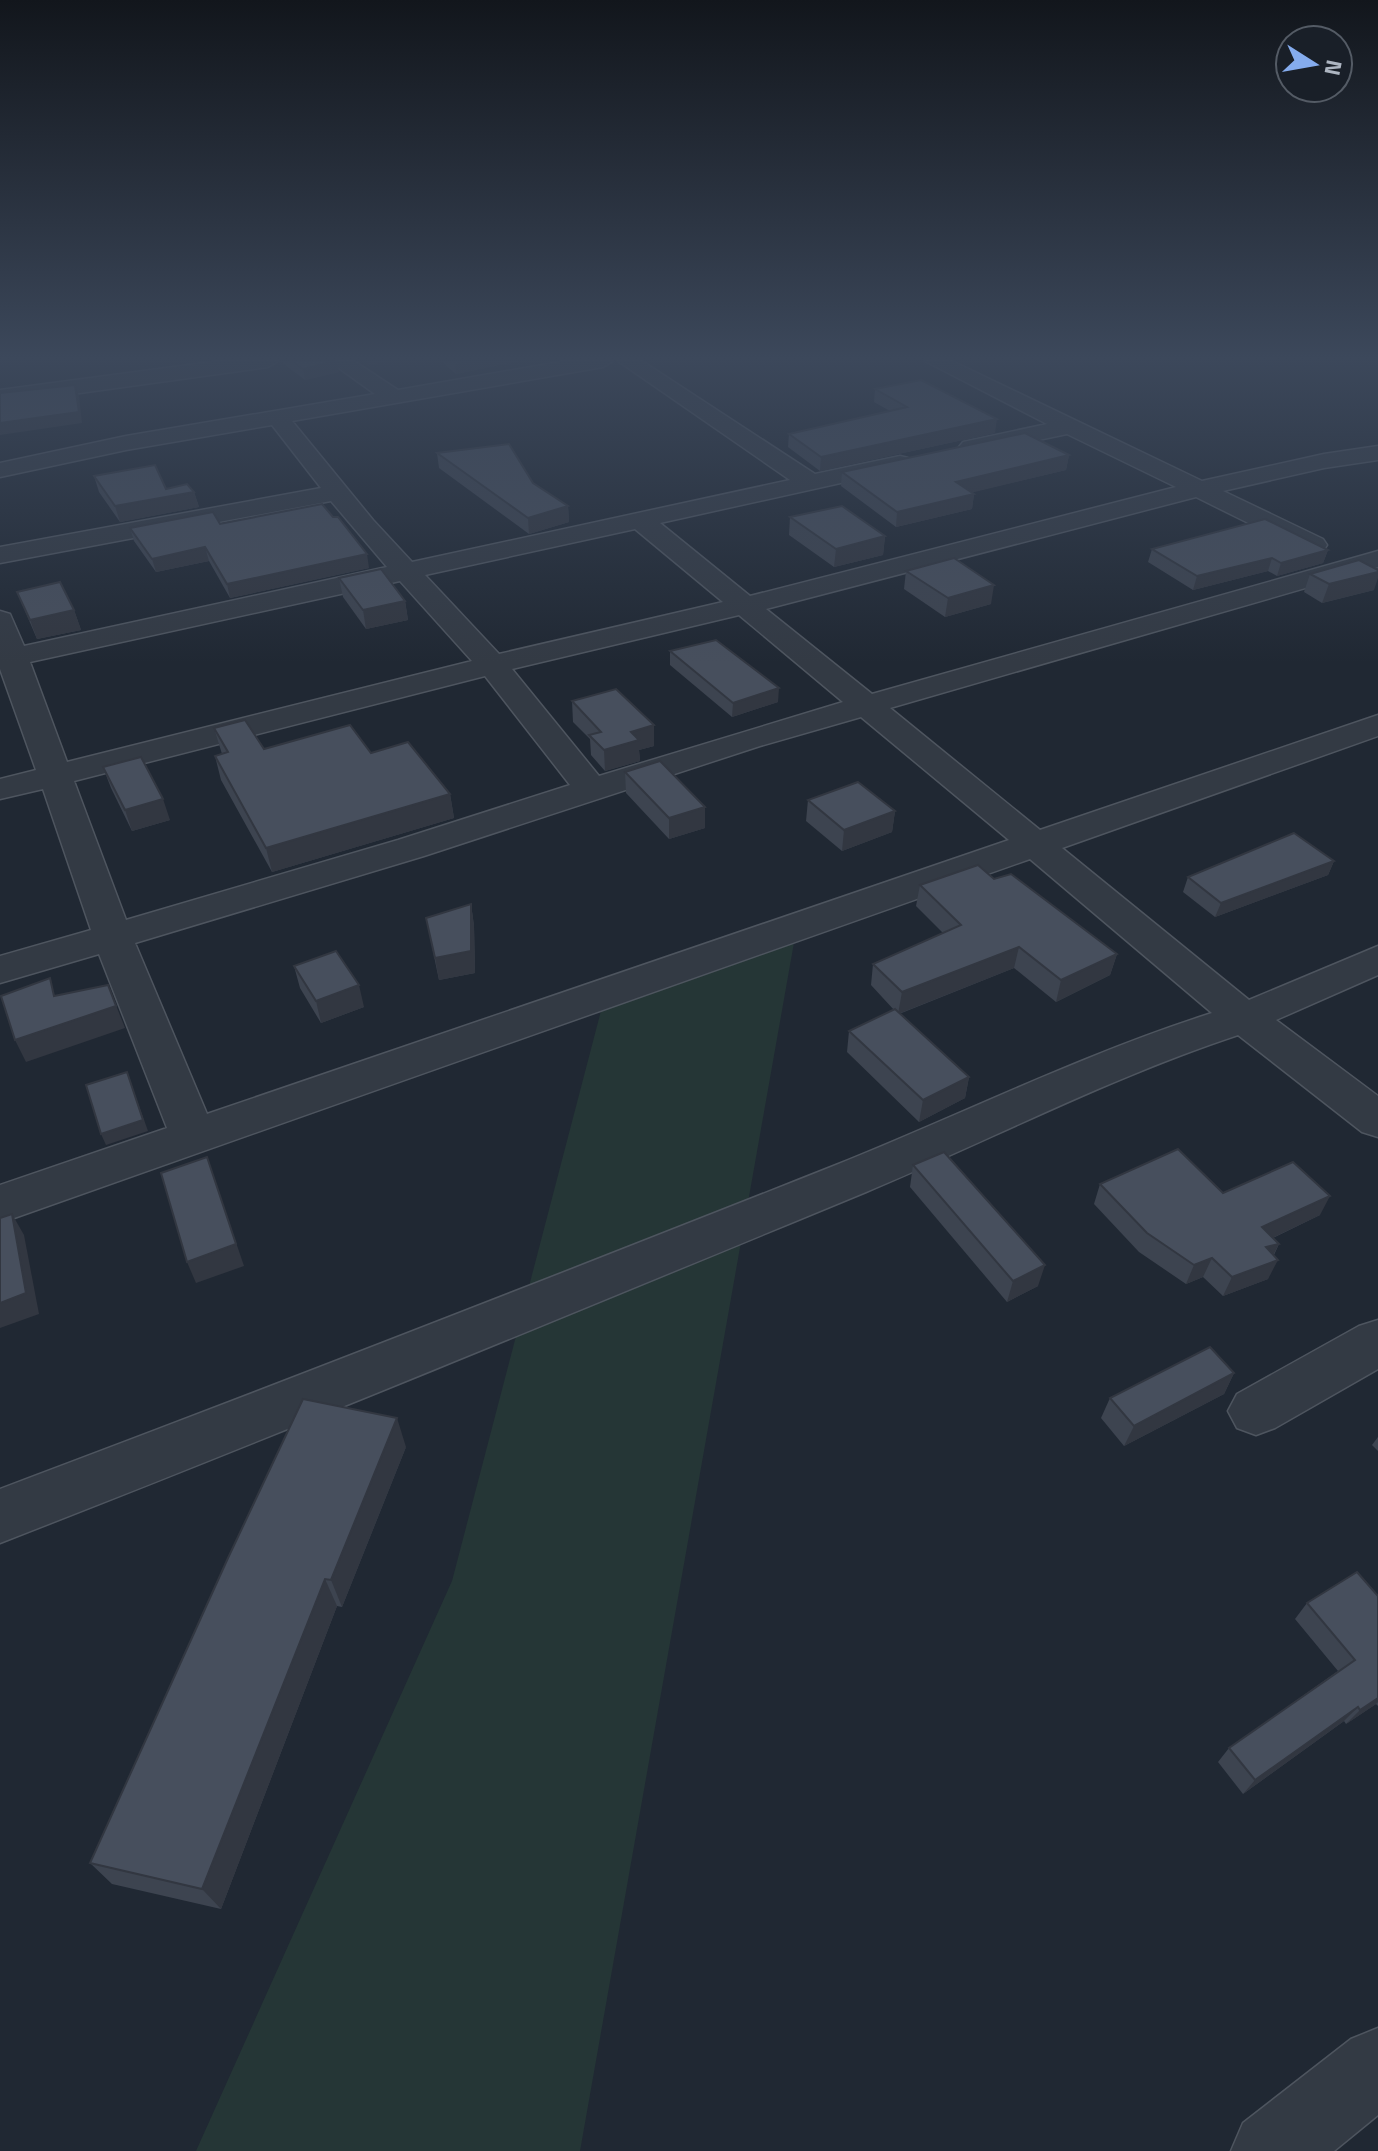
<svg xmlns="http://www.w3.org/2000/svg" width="1378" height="2151" viewBox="0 0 1378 2151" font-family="'Titillium Web',sans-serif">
<rect width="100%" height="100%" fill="#202833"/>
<path fill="#253636" d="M795 937 580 2151H196L452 1581 608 984Z"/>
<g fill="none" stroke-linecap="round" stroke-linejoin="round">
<defs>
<g id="minor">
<path d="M219 361H278L268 367 0 404V390Z"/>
<path d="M329 361H354L398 390 565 361H613L603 367 292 421 373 520 412 562 790 480 618 361H642L815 474 900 456 908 458 912 463 908 468 660 523 750 596 1176 487 1067 434 971 454 963 452 959 447 963 442 1047 424 925 361H952L1202 481 1324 454 1378 446V460L1324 468 1223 491 1323 539 1327 545 1323 551H1305L1196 497 766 609 872 694 1378 551V567L890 708 1040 830 1378 715V736L1062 848 1249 1000 1378 946V975L1276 1020 1378 1096V1137L1362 1132 1238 1035C1111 1077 990 1140 866 1192 578 1311 290 1430 0 1543V1489C280 1384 558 1275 836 1165 961 1115 1083 1054 1212 1013L1030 859 0 1223V1185L167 1128 99 954 0 983V956L91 930 43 789 0 799V779L36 770 0 669V611L10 614 24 646 387 567 331 501 0 563V547L321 488 272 425 126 450 0 477V463L126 436 375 394ZM635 529 723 602 499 654 425 575ZM400 581 472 661 67 762 30 662ZM739 615 843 702 599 776 512 669ZM485 676 570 785 398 840 126 920 74 781ZM861 717 1009 840 207 1114 135 943 424 856 760 746Z"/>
<path d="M1378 1320V1369L1275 1428 1256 1435 1237 1428 1228 1411 1237 1394 1359 1326Z"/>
<path d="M1378 2028V2115L1334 2151H1231L1243 2123 1351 2039Z"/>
</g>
</defs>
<use href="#minor" stroke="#4e555f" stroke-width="3"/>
<use href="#minor" fill="#333a44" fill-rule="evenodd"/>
</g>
<g fill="#3d4450">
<path d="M280 361H337L339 372 305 380Z"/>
<path d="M441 361H519L456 374Z"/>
<path d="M875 389 995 433 820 471 788 447 789 434 890 411 874 402Z"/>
<path d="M437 453 533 483 568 506 569 522 529 534 439 468Z"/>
<path d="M1069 455 1066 470 972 492 974 494 972 509 896 527 841 486 842 472Z"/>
<path d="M94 476 166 489 194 492 199 507 120 522 99 492Z"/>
<path d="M790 517 885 536 883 555 834 567 789 535Z"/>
<path d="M220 524 369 568 230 598 209 561 156 572 134 541 130 528Z"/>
<path d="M1152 549 1328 550 1323 563 1277 576 1268 571 1193 590 1148 562Z"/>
<path d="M906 571 991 604 945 617 904 589Z"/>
<path d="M1310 574 1374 590 1322 603 1304 592Z"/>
<path d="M339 578 405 601 408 620 366 629 343 597Z"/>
<path d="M17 592 74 610 81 630 37 639Z"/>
<path d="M670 651 778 702 732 717 670 665Z"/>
<path d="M572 701 654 725V746L639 750 640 761 605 771 591 755 590 739 573 722Z"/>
<path d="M214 728 264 749 371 753 450 794 454 818 272 872 221 780 215 756 222 754Z"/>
<path d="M103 767 170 820 132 831 111 788Z"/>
<path d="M625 772 705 828 669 839 626 793Z"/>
<path d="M808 800 895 811 892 832 842 851 806 821Z"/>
<path d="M1334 861 1328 875 1215 917 1183 892 1188 877Z"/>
<path d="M994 879 1117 954 1110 975 1056 1002 1014 968 899 1014 969 1077 965 1098 919 1122 847 1052 849 1031 894 1010 871 985 873 964 943 933 916 906 920 885Z"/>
<path d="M471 904 474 926 475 973 439 980 426 918Z"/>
<path d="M294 966 364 1007 321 1023 300 988Z"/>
<path d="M913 1165 1038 1286 1007 1302 910 1187Z"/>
<path d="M1100 1184 1223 1193 1320 1215 1273 1238 1279 1244 1274 1255 1268 1279 1223 1296 1203 1277 1186 1284 1139 1252 1094 1204Z"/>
<path d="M1234 1373 1224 1394 1124 1446 1101 1418 1110 1398Z"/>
<path d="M1378 1437V1451L1372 1445Z"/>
<path d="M406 1447 342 1607 337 1606 221 1909 112 1884 90 1863Z"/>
<path d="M1378 1596V1706L1376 1704 1346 1724 1344 1721 1243 1794 1218 1762 1229 1748 1338 1671 1295 1619 1307 1603Z"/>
</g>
<g fill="#323741">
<path d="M337 361 339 372 305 380 303 369Z"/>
<path d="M366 361H387L367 366Z"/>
<path d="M466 361H519L456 374 455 364Z"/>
<path d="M75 385 79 396 82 423 0 435V423Z"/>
<path d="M997 419 995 433 820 471 821 457Z"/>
<path d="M1069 455 1066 470 954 497 956 482Z"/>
<path d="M194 492 199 507 120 522 115 506Z"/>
<path d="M974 494 972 509 896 527 897 512Z"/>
<path d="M568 506 569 522 529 534 528 518Z"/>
<path d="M885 536 883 555 834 567 836 549Z"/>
<path d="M205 547 209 561 156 572 152 559Z"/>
<path d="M1328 550 1323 563 1277 576 1281 563Z"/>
<path d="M367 554 369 568 230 598 227 584Z"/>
<path d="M1272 558 1268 571 1193 590 1197 576Z"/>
<path d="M1378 572V578L1374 590 1322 603 1329 584Z"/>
<path d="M994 585 991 604 945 617 948 598Z"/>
<path d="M405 601 408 620 366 629 363 610Z"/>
<path d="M74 610 81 630 37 639 30 620Z"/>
<path d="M779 688 778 702 732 717 733 703Z"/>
<path d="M654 725V746L639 750 640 761 605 771 604 750 631 732Z"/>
<path d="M450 794 454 818 272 872 266 848Z"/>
<path d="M163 799 170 820 132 831 125 810Z"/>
<path d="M705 807V828L669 839V818Z"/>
<path d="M895 811 892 832 842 851 844 830Z"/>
<path d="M1334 861 1328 875 1215 917 1221 903Z"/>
<path d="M471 904 474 926 475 973 439 980 435 958Z"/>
<path d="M1019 947 1014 968 898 1014 902 992Z"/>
<path d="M1117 954 1110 975 1056 1002 1061 980Z"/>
<path d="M108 985 125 1028 26 1062 15 1040Z"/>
<path d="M359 985 364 1007 321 1023 316 1001Z"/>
<path d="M127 1072 148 1131 106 1145 101 1134Z"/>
<path d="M969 1077 965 1098 919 1122 923 1100Z"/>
<path d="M207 1157 244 1266 196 1283 187 1262Z"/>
<path d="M1330 1196 1320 1215 1253 1247 1262 1227Z"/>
<path d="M12 1214 24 1235 39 1314 0 1328V1303Z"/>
<path d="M1279 1244 1269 1263 1278 1260 1268 1279 1223 1296 1232 1277 1266 1247Z"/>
<path d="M1212 1258 1203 1277 1186 1284 1194 1265Z"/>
<path d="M1045 1265 1038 1286 1007 1302 1013 1281Z"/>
<path d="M1234 1373 1224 1394 1124 1446 1134 1426Z"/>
<path d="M397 1418 406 1447 342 1607 331 1580Z"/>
<path d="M325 1579 337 1606 221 1909 202 1889Z"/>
<path d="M1378 1698V1702L1376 1704 1346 1724 1360 1710Z"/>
<path d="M1358 1707 1344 1721 1243 1794 1255 1780Z"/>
</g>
<g fill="#474f5d" stroke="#323741" stroke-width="2">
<path d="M292 361H335L303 369Z"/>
<path d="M921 380 997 419 821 457 789 434 907 407 875 389Z"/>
<path d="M75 385 79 412 0 423V393Z"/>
<path d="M1025 433 1069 455 956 482 974 494 897 512 842 472Z"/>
<path d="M509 444 533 483 568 506 528 518 437 453Z"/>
<path d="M155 465 166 489 187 484 194 492 115 506 94 476Z"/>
<path d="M322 504 333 517H338L367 554 227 584 205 547 152 559 130 528 213 512 220 524Z"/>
<path d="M842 506 885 536 836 549 790 517Z"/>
<path d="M1265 519 1328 550 1281 563 1272 558 1197 576 1152 549Z"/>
<path d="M954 558 994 585 948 598 906 571Z"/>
<path d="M1359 560 1378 570V572L1329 584 1310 574Z"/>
<path d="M381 569 405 601 363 610 339 578Z"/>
<path d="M60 582 74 610 30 620 17 592Z"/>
<path d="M716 640 779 688 733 703 670 651Z"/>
<path d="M616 689 654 725 631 732 639 740 604 750 589 735 601 732 572 701Z"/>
<path d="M245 720 264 749 350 725 371 753 408 742 450 794 266 848 215 756 228 752 214 728Z"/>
<path d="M141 757 163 799 125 810 103 767Z"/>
<path d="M660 761 705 807 669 818 625 772Z"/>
<path d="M858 782 895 811 844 830 808 800Z"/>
<path d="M1294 833 1334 861 1221 903 1188 877Z"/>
<path d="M978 865 994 879 1011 874 1117 954 1061 980 1019 947 902 992 873 964 961 925 920 885Z"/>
<path d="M471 904V951L435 958 426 918Z"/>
<path d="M336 951 359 985 316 1001 294 966Z"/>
<path d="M50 978 54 996 108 985 116 1006 15 1040 1 996Z"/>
<path d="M895 1009 969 1077 923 1100 849 1031Z"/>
<path d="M127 1072 143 1120 101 1134 86 1085Z"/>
<path d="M1178 1149 1223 1193 1293 1162 1330 1196 1262 1227 1279 1244 1266 1247 1278 1260 1232 1277 1212 1258 1194 1265 1147 1233 1100 1184Z"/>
<path d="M944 1152 1045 1265 1013 1281 913 1165Z"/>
<path d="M207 1157 236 1244 187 1262 161 1173Z"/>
<path d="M12 1214 26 1293 0 1303V1218Z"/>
<path d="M1210 1347 1234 1373 1134 1426 1110 1398Z"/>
<path d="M303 1399 397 1418 331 1580 325 1579 202 1889 90 1863 228 1558Z"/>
<path d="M1357 1572 1378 1596V1698L1360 1710 1358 1707 1255 1780 1229 1748 1355 1660 1307 1603Z"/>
</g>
<linearGradient id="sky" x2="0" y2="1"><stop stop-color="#12161c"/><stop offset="0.54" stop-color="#3c485b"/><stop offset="1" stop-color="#3c485b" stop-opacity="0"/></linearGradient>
<rect width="1378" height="663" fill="url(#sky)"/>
<g transform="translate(1314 64) rotate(101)"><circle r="38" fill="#191f28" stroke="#545b65" stroke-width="2"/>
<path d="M0-6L14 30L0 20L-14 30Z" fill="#85acee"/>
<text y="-12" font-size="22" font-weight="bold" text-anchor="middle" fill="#adb5c1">N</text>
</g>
</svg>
